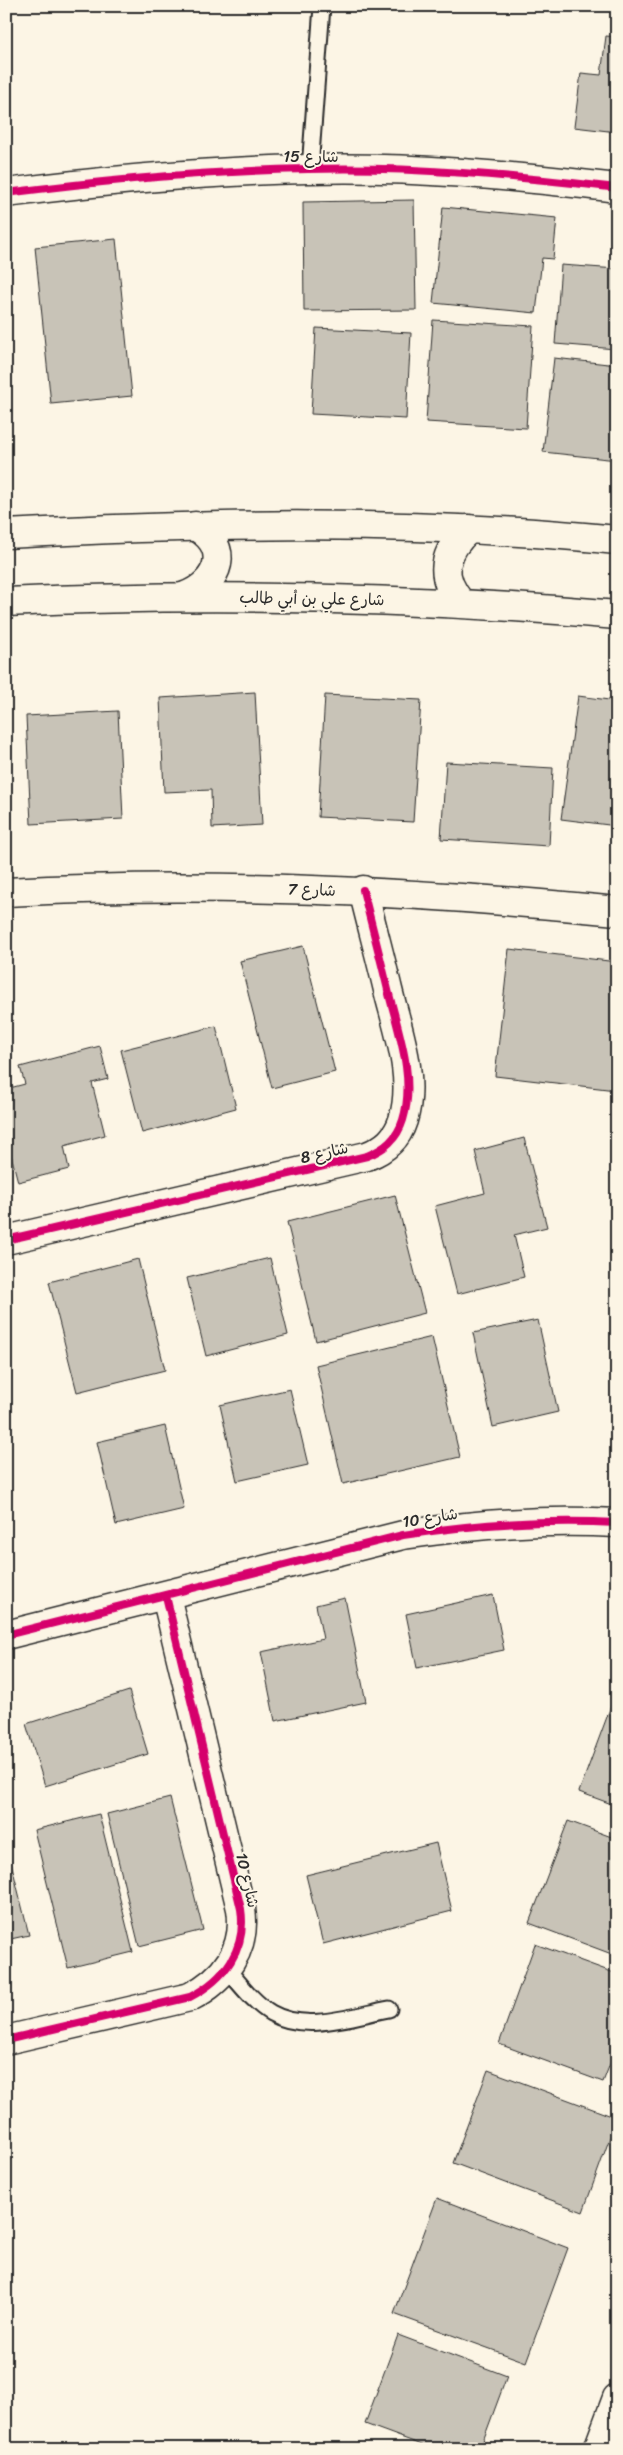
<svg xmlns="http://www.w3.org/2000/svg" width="623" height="2455" viewBox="0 0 623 2455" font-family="Sriracha,'Playpen Sans Arabic',sans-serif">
<rect width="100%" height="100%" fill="#fcf5e5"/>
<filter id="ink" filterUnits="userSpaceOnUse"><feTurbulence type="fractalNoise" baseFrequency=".02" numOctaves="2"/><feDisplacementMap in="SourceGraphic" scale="10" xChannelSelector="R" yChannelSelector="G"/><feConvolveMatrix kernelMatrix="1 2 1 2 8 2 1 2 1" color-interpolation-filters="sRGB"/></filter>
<g filter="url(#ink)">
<g fill="#c8c3b7" stroke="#2b2b2b">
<path d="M606 36 617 37V132L574 127 581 73 601 75Z"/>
<path d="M414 200 416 310 304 311 303 202Z"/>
<path d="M443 207 557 218 553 259 542 258 536 313 433 303Z"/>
<path d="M116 239 132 396 51 404 35 247Z"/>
<path d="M561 265 617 269 616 349 555 344Z"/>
<path d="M433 320 533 326 526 428 426 422Z"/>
<path d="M316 328 411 333 406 419 311 414Z"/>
<path d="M554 358 617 365V460L543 452Z"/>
<path d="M6 378 10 409 6 410Z"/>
<path d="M255 692 262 825 212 828 211 790 164 792 160 698Z"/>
<path d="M325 695 421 700 413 822 318 817Z"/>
<path d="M578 696 617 701V826L561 819Z"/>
<path d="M118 711 123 819 31 824 26 716Z"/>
<path d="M446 762 553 768 549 846 441 839Z"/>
<path d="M303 946 335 1072 272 1088 240 961Z"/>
<path d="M509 949 617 962 616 1090 495 1076Z"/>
<path d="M216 1026 236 1108 142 1133 121 1050Z"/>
<path d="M100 1046 108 1079 92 1083 105 1135 64 1146 69 1169 18 1182 6 1135V1089L25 1084 20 1067Z"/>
<path d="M524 1138 547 1227 514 1235 524 1277 457 1294 435 1206 485 1193 475 1151Z"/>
<path d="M395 1195 425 1313 316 1341 287 1222Z"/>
<path d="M270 1258 288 1335 206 1356 187 1278Z"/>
<path d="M138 1259 165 1370 77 1392 49 1282Z"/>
<path d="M538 1320 558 1412 493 1427 473 1333Z"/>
<path d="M432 1337 460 1457 343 1484 316 1365Z"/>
<path d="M290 1389 308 1465 237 1481 220 1405Z"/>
<path d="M165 1426 184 1509 116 1525 97 1442Z"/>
<path d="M493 1595 504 1650 417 1668 406 1614Z"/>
<path d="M345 1598 366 1702 275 1721 261 1652 323 1639 316 1605Z"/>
<path d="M617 1690V1806L579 1792Z"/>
<path d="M129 1691 148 1754 45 1786 26 1724Z"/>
<path d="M170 1798 203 1930 139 1946 107 1814Z"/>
<path d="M99 1814 133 1952 68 1968 34 1830Z"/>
<path d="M568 1821 617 1839V1956L529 1923Z"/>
<path d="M436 1843 452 1911 323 1944 306 1875Z"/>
<path d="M9 1854 29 1935 6 1940V1855Z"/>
<path d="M535 1944 617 1974V2046L603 2082 499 2044Z"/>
<path d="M488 2070 617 2118 583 2212 453 2163Z"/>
<path d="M437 2198 568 2248 526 2362 394 2314Z"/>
<path d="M398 2335 507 2376 480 2449H433L365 2424Z"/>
</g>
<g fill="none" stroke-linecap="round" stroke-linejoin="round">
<defs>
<g id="service">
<path d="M310 169 322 6"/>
<path d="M227 1969C240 1984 254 2003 271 2013 306 2033 352 2016 389 2009"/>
</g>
<g id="minor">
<path d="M6 193C107 180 206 171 308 169 411 166 514 176 617 188"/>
<path d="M6 892C211 881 413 891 617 911"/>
<path d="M6 1240 367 1156C385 1149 397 1139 403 1120 416 1078 398 1031 388 990 380 956 371 923 363 890"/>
<path d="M6 1635 403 1535C475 1524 545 1519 617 1523"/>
<path d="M6 2040 190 1997C225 1979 247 1949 241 1909L166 1596"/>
<path d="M598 2449 617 2398"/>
</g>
<g id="tertiary">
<path d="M6 534C209 523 414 520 617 540"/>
<path d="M185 596C220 583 232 547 195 526"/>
<path d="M6 602C210 593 414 597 617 615"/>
<path d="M461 603C438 576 443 552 469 529"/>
</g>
</defs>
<use href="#service" stroke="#2b2b2b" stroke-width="19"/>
<use href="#minor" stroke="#2b2b2b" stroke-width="31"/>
<use href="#tertiary" stroke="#2b2b2b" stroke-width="31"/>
<use href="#service" stroke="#fcf5e5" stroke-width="15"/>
<use href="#minor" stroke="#fcf5e5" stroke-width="28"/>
<use href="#tertiary" stroke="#fcf5e5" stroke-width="28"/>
<defs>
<g id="cycleway">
<path d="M6 193C107 180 206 171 308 169 411 166 514 176 617 188"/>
<path d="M6 1240 367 1156C385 1149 397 1139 403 1120 416 1078 398 1031 388 990 380 956 371 923 363 890"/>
<path d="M6 1635 403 1535C475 1524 545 1519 617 1523"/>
<path d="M6 2040 190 1997C225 1979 247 1949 241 1909L166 1596"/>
</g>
</defs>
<use href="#cycleway" stroke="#fcf5e5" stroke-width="11"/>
<use href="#cycleway" stroke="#d6006c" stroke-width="8"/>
</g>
</g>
<g text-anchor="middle" stroke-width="4" stroke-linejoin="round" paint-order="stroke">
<g font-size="16" fill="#2b2b2b" stroke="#fcf5e5">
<text x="311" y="162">شارع 15</text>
<text transform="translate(312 598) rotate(1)" y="6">شارع علي بن أبي طالب</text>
<text transform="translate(312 889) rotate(2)" y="6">شارع 7</text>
<text transform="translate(324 1152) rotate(-13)" y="6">شارع 8</text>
<text transform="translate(430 1517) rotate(-9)" y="6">شارع 10</text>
<text transform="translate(248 1880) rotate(77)" y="6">شارع 10</text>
</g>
</g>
<rect width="623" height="2455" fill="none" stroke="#fcf5e5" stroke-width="25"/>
<rect x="12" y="12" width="598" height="2430" fill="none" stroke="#2b2b2b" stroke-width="2" filter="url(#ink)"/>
</svg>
